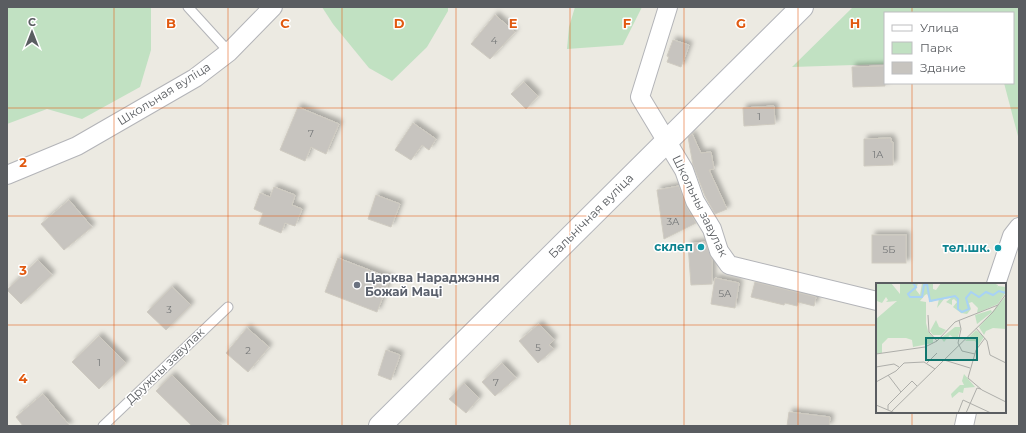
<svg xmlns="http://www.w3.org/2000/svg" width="1026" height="433" viewBox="0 0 1026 433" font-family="Montserrat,sans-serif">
<defs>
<filter id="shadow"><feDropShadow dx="3.5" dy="-3.5" stdDeviation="2" flood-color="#0004"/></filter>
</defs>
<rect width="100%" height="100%" fill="#eceae2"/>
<g fill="#c1e1c2">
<path d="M7 7H151V50L140 87 82 119 47 109 7 124Z"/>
<path d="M322 7H448V11L427 47 392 81 369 68 333 24Z"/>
<path d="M575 7H642L623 45 567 49 569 27Z"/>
<path d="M853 7H1019V140L1004 83H1013V13H885V64L792 67Z"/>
</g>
<g fill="#c7c4bf" stroke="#cfcbc1" filter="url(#shadow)">
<path d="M495 15 515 32 490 59 471 44Z"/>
<path d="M673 40 689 45 681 67 667 62 669 57 667 56Z"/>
<path d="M885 66V86L853 87 852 67Z"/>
<path d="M524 82 538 96 526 109 511 94Z"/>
<path d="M774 106 775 124 744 126 743 108Z"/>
<path d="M298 107 339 124 326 154 311 147 305 161 280 150Z"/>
<path d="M413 123 436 139 429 150 422 145 411 160 395 150Z"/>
<path d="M692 134 701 153 711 152 714 169 709 170 727 209 715 214 705 196 693 165 688 137Z"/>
<path d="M891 138V142H893V165L864 166V139Z"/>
<path d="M679 186 686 206 696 223 664 239 657 190Z"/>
<path d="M274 187 295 195 292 205 302 209 295 226 285 223 281 233 259 224 263 213 254 209 260 193 270 197Z"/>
<path d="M376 195 400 204 391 227 368 219Z"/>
<path d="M69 200 92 227 64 250 41 224Z"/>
<rect x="872" y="235" width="34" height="28"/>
<path d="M705 242 712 259V284L691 285 688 244Z"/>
<path d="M338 258 390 278 377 312 325 292Z"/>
<path d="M38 260 52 275 21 304 7 290Z"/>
<path d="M715 278 739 283 735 308 711 304Z"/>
<path d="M755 282 816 297 814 306 798 302 797 306 785 303 784 305 751 297Z"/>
<path d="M172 287 191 305 166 330 147 312Z"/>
<path d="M539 324 554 340 549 345 554 349 538 363 519 341Z"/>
<path d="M247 328 269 347 248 372 226 353Z"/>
<path d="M99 336 126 363 99 389 72 362Z"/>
<path d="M386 350 400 355 391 380 378 375Z"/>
<path d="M502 363 516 378 495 396 482 382Z"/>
<path d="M172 375 223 426H192L156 391Z"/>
<path d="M464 383 479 398 466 413 449 399Z"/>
<path d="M43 394 70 426H23L16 417Z"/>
<path d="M789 412 830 417 829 426H787Z"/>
</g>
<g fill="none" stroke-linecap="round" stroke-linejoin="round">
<defs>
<g id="lane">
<path d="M188 7 229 52"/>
<path d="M103 426 228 307"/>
</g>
<g id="street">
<path d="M668 7 640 97 684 170 695 201 712 229 719 251 729 265 877 301"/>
<path d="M7 175 77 146 195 78 229 52 273 7"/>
<path d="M996 284 1012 236 1019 227"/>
<path d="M964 426 967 412"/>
</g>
<path id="secondary" d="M380 426 802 7"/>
</defs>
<use href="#lane" stroke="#b3b4b8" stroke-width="11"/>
<use href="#street" stroke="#b3b4b8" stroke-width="20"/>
<use href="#secondary" stroke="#b4b6bb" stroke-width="24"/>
<use href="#lane" stroke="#fff" stroke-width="9"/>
<use href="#street" stroke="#fff" stroke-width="18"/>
<use href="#secondary" stroke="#fff" stroke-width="22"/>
</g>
<path fill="none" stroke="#e15910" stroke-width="1" stroke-opacity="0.55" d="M114 7V426M228 7V426M342 7V426M456 7V426M570 7V426M684 7V426M798 7V426M912 7V13M912 83V284M7 108H1019M7 216H1019M7 325H877M1005 325H1019M912 412V426"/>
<g fill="#0f9aa8" stroke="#fff" stroke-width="1.5">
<circle cx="701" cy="247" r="4"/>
<circle cx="998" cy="248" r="4"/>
</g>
<circle fill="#6b7280" stroke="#fff" stroke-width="1.5" cx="357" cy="285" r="4"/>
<g text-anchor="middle" stroke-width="3" stroke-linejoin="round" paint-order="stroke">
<g font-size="10" fill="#757778">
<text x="494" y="44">4</text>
<text x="759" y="120">1</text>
<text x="311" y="137">7</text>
<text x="878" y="158">1А</text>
<text x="673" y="225">3А</text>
<text x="889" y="253">5Б</text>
<text x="725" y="297">5А</text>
<text x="169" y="313">3</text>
<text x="538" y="351">5</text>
<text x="248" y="354">2</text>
<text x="99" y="366">1</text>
<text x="496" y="386">7</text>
</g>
<g font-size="12" fill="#5a5d61" stroke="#fff">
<text transform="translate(164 94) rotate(-32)" y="4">Школьная вуліца</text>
<text transform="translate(700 206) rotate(64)" y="4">Школьны завулак</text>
<text transform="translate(591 216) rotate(-45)" y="4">Бальнічная вуліца</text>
<text transform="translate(165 366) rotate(-44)" y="4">Дружны завулак</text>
</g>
<g font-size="12" font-weight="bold" fill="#0d838f" stroke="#fff" text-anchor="end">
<text x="693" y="251">склеп</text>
<text x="990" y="252">тел.шк.</text>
</g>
<g font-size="12" font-weight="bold" fill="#5b616d" stroke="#fff" text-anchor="start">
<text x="365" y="282">Царква Нараджэння<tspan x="365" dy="14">Божай Маці</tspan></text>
</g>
</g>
<g transform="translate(876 283)">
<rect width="130" height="130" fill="#eceae2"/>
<path d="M0 0H15L24 11V0H42L40 7 44 12 46 0H57V6L60 7 65 0H117L122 2 121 5 122 3 130 4V9L122 21 101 30 102 25 96 19 93 20 95 26 91 31 85 30 77 24 81 19 78 16 76 17V22L70 19 75 15 68 16 61 25 63 16 55 19 51 11 49 12 44 18 50 19V40L52 48 57 55V60L37 64 36 57 30 55H12L6 61V70L0 71V36L21 18 10 19 12 17 10 14 6 20 1 18ZM130 13V46L117 45 110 48 108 52 103 44ZM115 27 116 29 101 41 99 32ZM60 37 63 44 70 47 65 52H57L54 48ZM79 44H85L81 57 74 52 68 59 65 55ZM100 47 108 54 102 63 99 58H89ZM88 91 99 104 88 105 87 110 83 109 76 115 75 111 84 102H88L86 98Z" fill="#c1e1c2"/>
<path fill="none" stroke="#a8d2f5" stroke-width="2" d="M37 0 40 4 32 11 34 14H46L48 2 51 1 54 18 79 13 82 16V26L86 29 93 26 90 15 95 9 103 14 110 9 117 12 123 8 130 10"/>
<path fill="none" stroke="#aeaeaa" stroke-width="1" d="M52 32 53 49 61 58M83 37 85 46 82 60 86 68 99 71M100 45 111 58 114 72 130 80M109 55 100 67 92 95 106 107 130 119M0 71 49 64 61 58 79 39 122 22M68 77 94 85M51 80 61 70M0 84 18 81 23 84M12 92 25 109M0 99 20 88 28 80 48 79 59 86M0 122 19 130M12 127V122L36 98 41 103M14 130 117 29 130 11M82 130 87 117 115 130M90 130 101 105 105 106"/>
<path fill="#0f766e" fill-opacity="0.15" stroke="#0f766e" stroke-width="2" d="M50 55H101V77H50Z"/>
<rect width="130" height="130" fill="none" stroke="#5a5d61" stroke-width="2"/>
</g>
<g font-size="13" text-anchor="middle" font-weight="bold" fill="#e15910" stroke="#fff" stroke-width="3" stroke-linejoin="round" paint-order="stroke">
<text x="171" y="28">B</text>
<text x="285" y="28">C</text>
<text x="399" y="28">D</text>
<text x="513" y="28">E</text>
<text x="627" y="28">F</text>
<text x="741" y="28">G</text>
<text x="855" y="28">H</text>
<text x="23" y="167">2</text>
<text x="23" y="275">3</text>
<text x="23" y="383">4</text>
</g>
<rect width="1026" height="433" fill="none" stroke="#5a5d61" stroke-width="16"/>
<rect x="884" y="12" width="130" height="72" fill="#ffffff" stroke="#bdbec0"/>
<rect x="892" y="25" width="20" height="6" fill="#ffffff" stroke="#bdbec0"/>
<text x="920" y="32" font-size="12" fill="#5a5d61">Улица</text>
<rect x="892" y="42" width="20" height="12" fill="#c1e1c2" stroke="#bdbec0"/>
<text x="920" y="52" font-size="12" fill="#5a5d61">Парк</text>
<rect x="892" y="62" width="20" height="12" fill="#c7c4bf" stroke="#bdbec0"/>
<text x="920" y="72" font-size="12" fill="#5a5d61">Здание</text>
<g transform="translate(32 32)" stroke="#ffffff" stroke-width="3" paint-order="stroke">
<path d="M0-3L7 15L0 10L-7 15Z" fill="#5a5d61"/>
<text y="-6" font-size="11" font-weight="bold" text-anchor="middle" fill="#5a5d61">С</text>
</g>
</svg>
